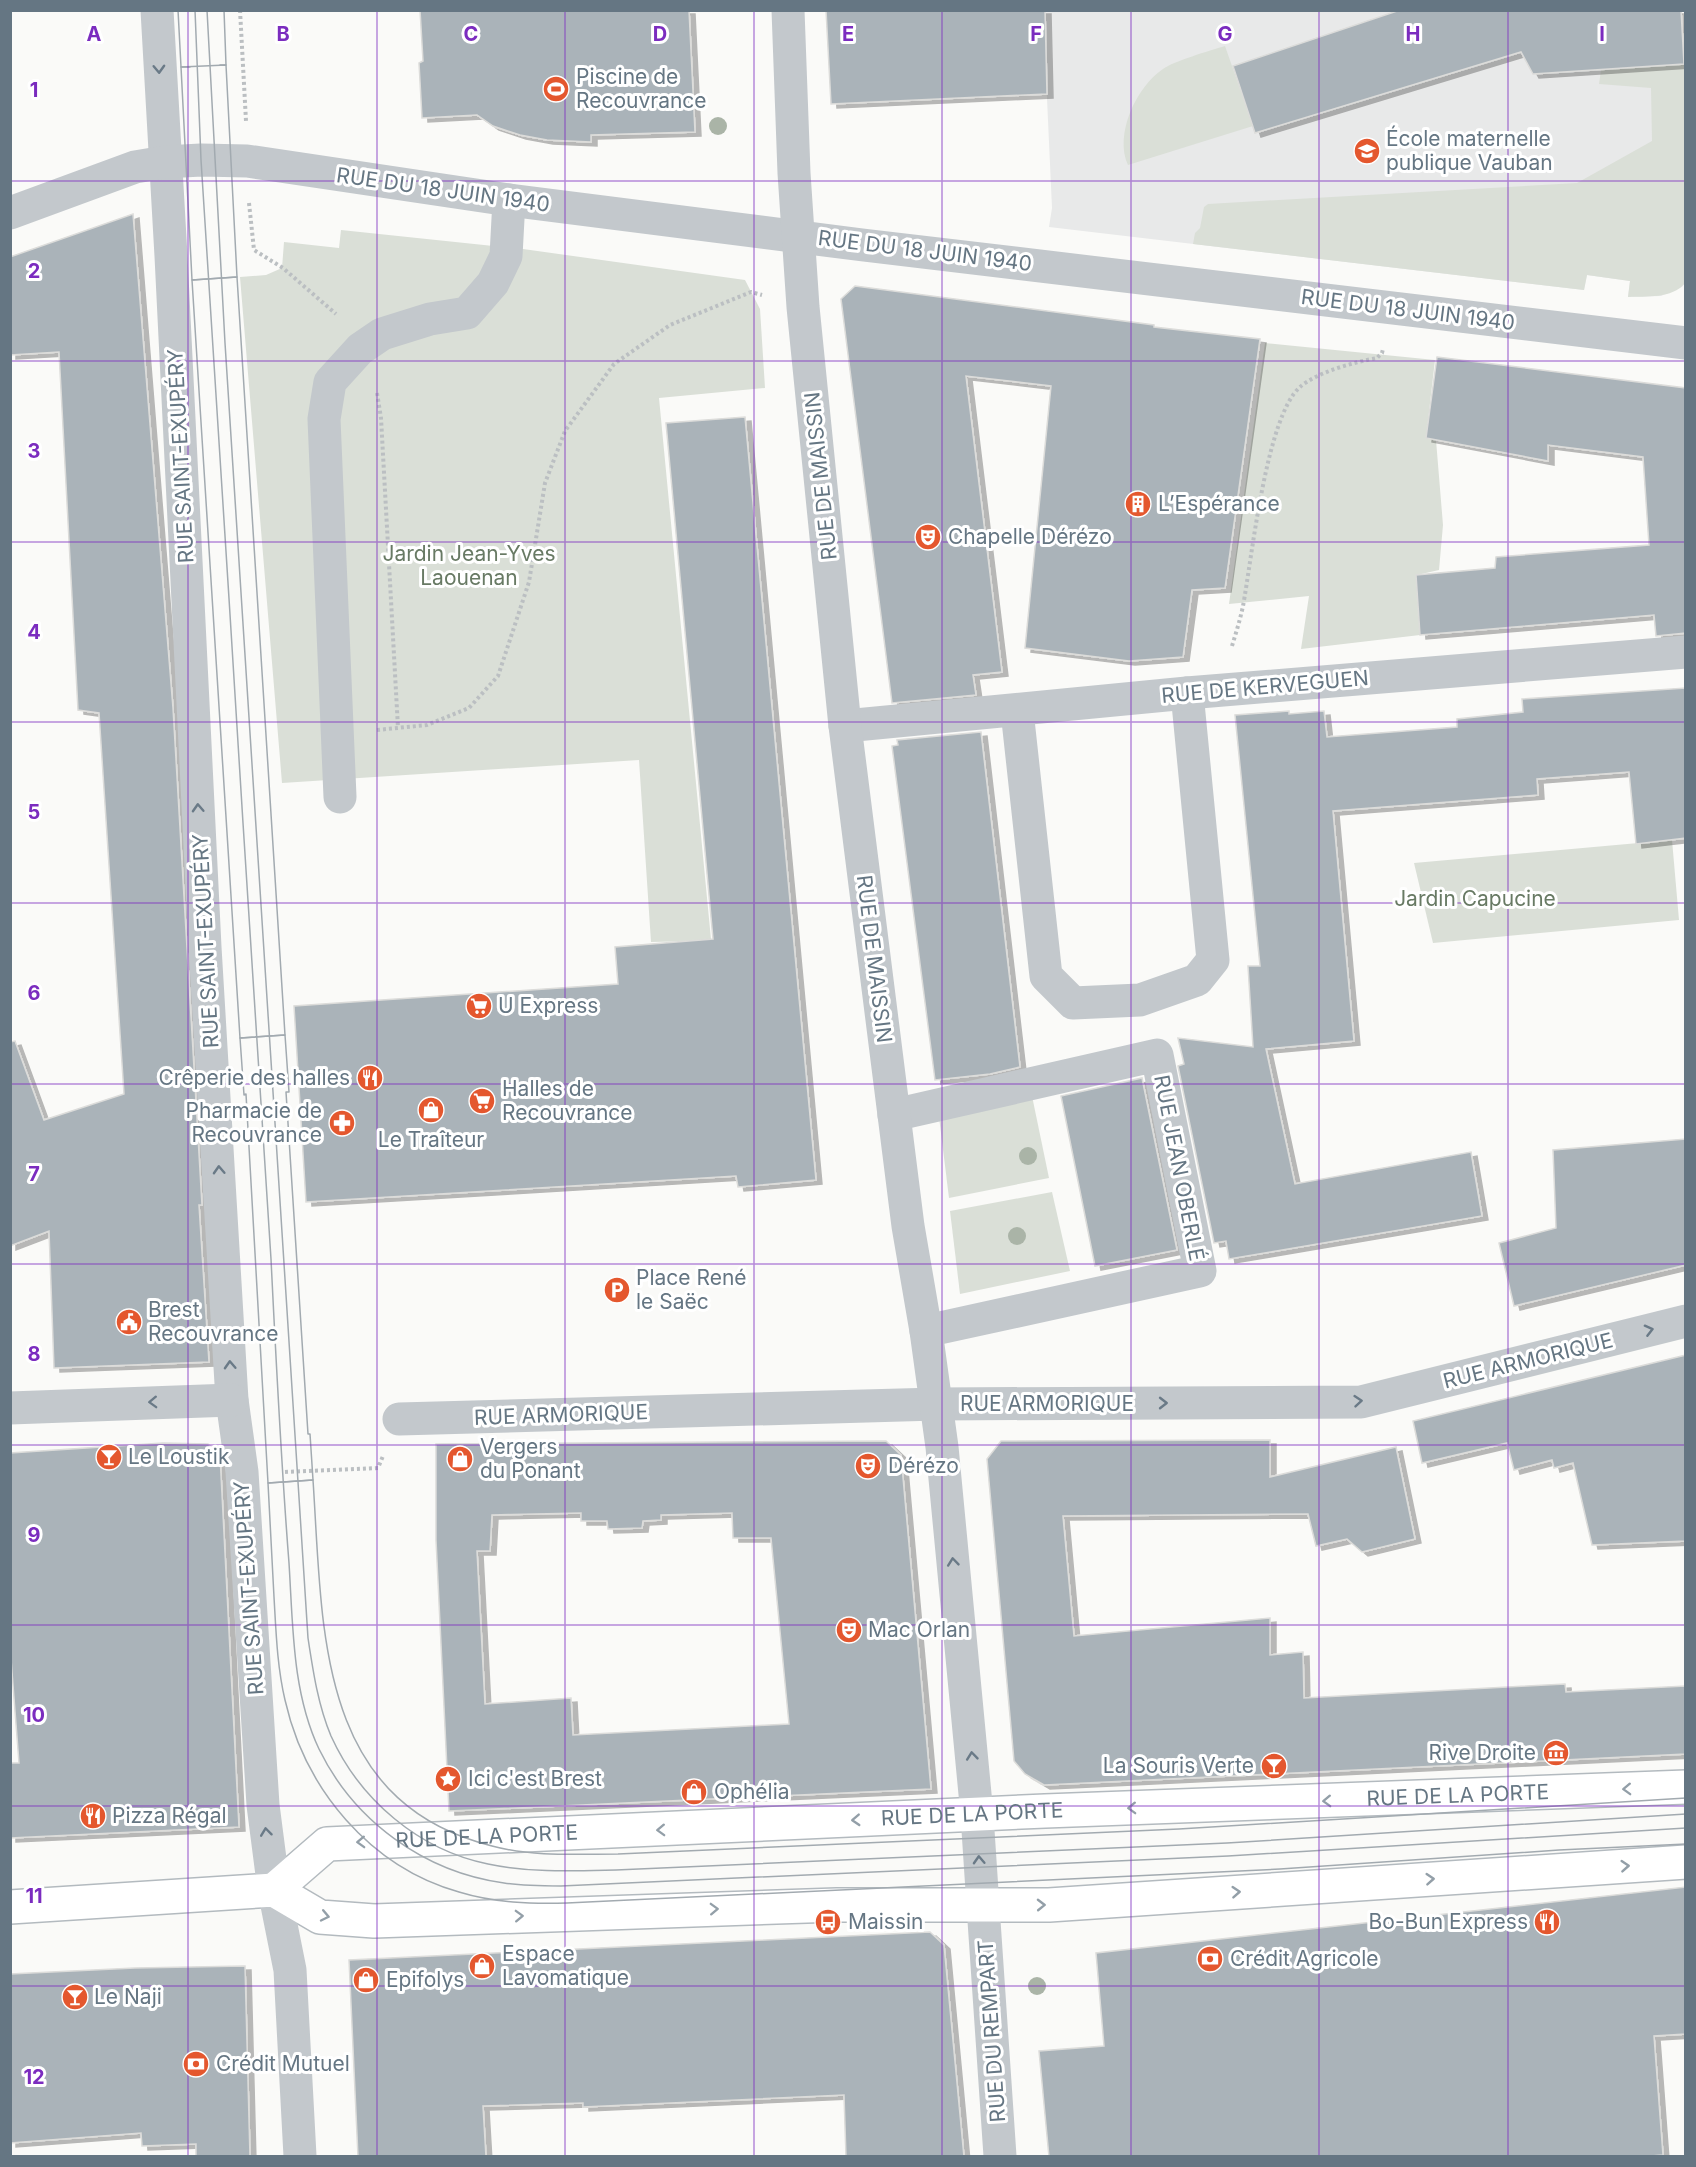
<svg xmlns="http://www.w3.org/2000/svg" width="1696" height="2167" viewBox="0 0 1696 2167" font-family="Inter,sans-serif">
<defs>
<filter id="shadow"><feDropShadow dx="6" dy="4" stdDeviation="0" flood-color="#0004"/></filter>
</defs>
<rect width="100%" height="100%" fill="#fafaf8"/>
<path fill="#e8e9e9" d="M1043 11H1681L1686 84 1685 283 1682 287 1661 296 1628 297 1630 281 1587 275 1584 290 1049 227 1052 208Z"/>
<g fill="#dadfd7">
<path d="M1225 46 1253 126 1128 165C1114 135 1136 87 1163 69 1174 61 1209 51 1225 46Z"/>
<path d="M1684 64 1686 82 1685 283C1672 299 1646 296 1628 297L1630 281 1587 275 1584 290 1193 244 1195 233 1200 228 1204 207 1208 204 1577 183 1652 141 1651 88 1599 84 1601 70Z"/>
<path d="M341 230 523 249 745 280 760 309 765 388 659 398 732 1158 696 941 651 942 639 760 282 783 240 277 266 275 282 268 284 242 339 248Z"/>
<path d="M1265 343 1435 360 1426 438 1436 440 1443 525 1439 570 1417 575 1420 635 1301 649 1309 596 1229 604Z"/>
<path d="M1672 840 1679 920 1433 943 1414 863Z"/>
<path d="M1032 1096 1049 1178 949 1198 939 1117Z"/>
<path d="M1052 1192 1070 1271 960 1294 950 1211Z"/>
</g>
<g fill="#aab3b9" stroke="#dcdcda" stroke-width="1.5" fill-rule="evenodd" filter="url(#shadow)">
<path d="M420 10H689L695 132 591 135V142L547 140 520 135 493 126 477 115 422 118 419 63 423 61Z"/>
<path d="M826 10H1045L1047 94 831 104Z"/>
<path d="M1400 10H1681L1684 64 1533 74 1521 52 1255 133 1233 66Z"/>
<path d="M133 214 173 708 202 1205H199L209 1362 54 1368 49 1231 10 1246V1042L15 1041 44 1120 124 1094 99 713 78 710 59 352 10 355V257Z"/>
<path d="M855 286 1154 325V327L1260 339 1225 588 1192 590 1183 657 1129 661 1025 648 1051 386 966 376 1002 672 973 675 976 695 892 703 841 299Z"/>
<path d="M1437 357 1686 388V633L1656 636 1654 615 1420 635 1416 575 1495 568 1496 557 1649 545 1643 457 1548 445V461L1426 438Z"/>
<path d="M745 417 816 1180 738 1187 736 1176 306 1202 294 1006 618 984 615 947 713 939 666 423Z"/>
<path d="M1686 688V838L1636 844 1629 772 1537 779 1538 795 1333 811 1354 1041 1266 1049 1295 1184 1471 1152 1482 1216 1229 1259 1226 1241 1214 1243 1178 1066 1184 1064 1178 1038 1253 1047 1248 966H1260L1235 715 1289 711V714L1324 711 1327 737 1457 727V719L1523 712 1522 699Z"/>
<path d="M981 732 1020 1067 990 1074 935 1080 892 746 898 745 897 740Z"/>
<path d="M1142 1078 1177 1250 1095 1266 1061 1096Z"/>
<path d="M1686 1139V1265L1514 1306 1499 1243 1556 1228 1553 1150Z"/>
<path d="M1686 1355V1541L1592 1545 1573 1463 1554 1468 1552 1460 1514 1470 1507 1443 1422 1463 1413 1421Z"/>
<path d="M1270 1440V1477L1396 1447 1415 1539 1362 1552 1347 1539 1316 1546 1308 1514 1063 1516 1074 1636 1270 1618V1655L1303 1652 1304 1698 1565 1684 1566 1692 1686 1686V1754L1044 1785 1025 1774 1014 1761 987 1459 1001 1441Z"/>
<path d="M886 1441 901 1455 931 1789 449 1811 436 1540V1444ZM581 1513V1521H607L608 1529 642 1528 643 1521 661 1520V1515L732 1513 733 1538H771L789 1724 573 1735 571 1698 485 1704 477 1551H490L492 1515Z"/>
<path d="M163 1443 208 1444 220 1455 239 1827 10 1838V1763H19L10 1646V1453Z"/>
<path d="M1686 1887V2034L1654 2036 1663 2155 1639 2157H1049L1039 2051 1104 2046 1096 1953Z"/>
<path d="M930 1932 944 1945 964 2157H846L844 2095 583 2107V2103L483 2106 486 2157H358L349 1960Z"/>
<path d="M245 1966 250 2157H196V2144L142 2146 141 2133 10 2143V1974L135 1968Z"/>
</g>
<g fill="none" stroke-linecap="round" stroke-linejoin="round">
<defs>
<g id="secondary">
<path id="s1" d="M274 1890 327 1844 1045 1811 1686 1787"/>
<path d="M10 1907 274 1890 320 1917 374 1921 837 1905H1049L1686 1862"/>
</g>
</defs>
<use href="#secondary" stroke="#b3babf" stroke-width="36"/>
<g stroke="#bbbfc2" stroke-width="4" stroke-dasharray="3 3" stroke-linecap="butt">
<path d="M240 10 246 121"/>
<path d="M249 203 254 250 283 268 336 314"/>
<path d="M377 393 381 418 398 728"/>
<path d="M1232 646C1236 633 1240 620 1243 606 1252 558 1266 417 1300 387 1317 372 1355 362 1377 358L1382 353 1383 349"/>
<path d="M377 730 427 725 469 708 498 676 529 582 545 483 565 431 614 364 670 325 751 292 762 295"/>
<path d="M285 1472 378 1468 383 1456"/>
</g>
<g stroke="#c3c8cc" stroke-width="33">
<path d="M157 10 171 256 205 947 232 1400 242 1472 263 1805 274 1890"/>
<path d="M10 213 135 167 165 162 201 160 247 161 509 200 863 245 1686 343"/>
<path d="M1017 711 1046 976 1073 1003 1140 1000 1197 980 1213 960 1187 693"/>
<path d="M845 726 1187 693 1686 652"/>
<path d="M340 797 324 419 330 382 360 349 382 334 430 319 467 313 493 283 506 256 509 200"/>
<path d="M894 1115 1157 1055 1200 1271 926 1331"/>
<path d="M10 1408 232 1400"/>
<path d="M399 1419 937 1404 1361 1402 1686 1321"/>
<path d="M983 1906 1000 2156"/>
</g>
<g stroke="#c3c8cc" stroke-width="33">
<path d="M788 10 794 173 803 307 845 726 908 1226 926 1331 942 1447 977 1815 983 1906"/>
<path d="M274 1890 290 1970 300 2156"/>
</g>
<use href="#secondary" stroke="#fff" stroke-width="33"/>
<g stroke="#a2aab0" stroke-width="1.5">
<path d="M178 10 181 67H190"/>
<path d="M195 10 201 160C216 381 229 602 243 823 252 969 262 1114 271 1259 276 1361 281 1462 289 1563 293 1625 292 1692 319 1749 354 1821 424 1872 504 1883 522 1886 542 1886 561 1886L1228 1856 1686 1828"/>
<path d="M207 10 225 343 308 1638C313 1671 318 1705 331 1736 360 1800 419 1850 488 1864 531 1873 573 1871 616 1870L1227 1843 1686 1814"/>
<path d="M220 65H226L224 10"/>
<path d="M226 65 237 277 192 280 181 67Z"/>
<path d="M237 277 285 1035 240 1038 192 280Z"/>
<path d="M285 1035 289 1092H286L308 1434H310L313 1480 268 1483 246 1094 244 1095 240 1038Z"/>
<path d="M1686 1798 1179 1829 618 1854C577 1854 533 1857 492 1846 315 1802 323 1627 313 1480L268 1483C270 1521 272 1559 274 1597 276 1631 277 1666 285 1700 305 1789 370 1867 459 1892 495 1903 531 1904 567 1903L1280 1869 1559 1850 1686 1844"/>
</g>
</g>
<g fill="#aab4a7">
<circle cx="718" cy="126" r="9"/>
<circle cx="1028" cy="1156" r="9"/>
<circle cx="1017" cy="1236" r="9"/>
<circle cx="1037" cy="1986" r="9"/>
</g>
<defs><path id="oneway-chevron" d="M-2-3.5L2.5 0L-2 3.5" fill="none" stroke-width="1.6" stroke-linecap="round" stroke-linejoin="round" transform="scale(1.5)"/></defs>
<g stroke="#6a7a87">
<use href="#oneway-chevron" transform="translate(159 69) rotate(88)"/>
<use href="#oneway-chevron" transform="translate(198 808) rotate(-93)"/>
<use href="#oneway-chevron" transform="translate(219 1170) rotate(-93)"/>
<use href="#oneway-chevron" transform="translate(1649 1330) rotate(-14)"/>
<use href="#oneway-chevron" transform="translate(230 1365) rotate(-93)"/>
<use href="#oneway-chevron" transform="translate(1358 1401) rotate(-5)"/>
<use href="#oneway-chevron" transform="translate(153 1402) rotate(178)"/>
<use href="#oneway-chevron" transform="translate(1163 1403)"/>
<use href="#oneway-chevron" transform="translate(953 1562) rotate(-96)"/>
<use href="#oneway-chevron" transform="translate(972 1756) rotate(-96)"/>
<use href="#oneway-chevron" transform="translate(266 1832) rotate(-97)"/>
<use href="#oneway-chevron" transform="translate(979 1860) rotate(-93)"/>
</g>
<g stroke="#939fa8">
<use href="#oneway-chevron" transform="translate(1627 1789) rotate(178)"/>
<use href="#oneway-chevron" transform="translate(1327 1801) rotate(178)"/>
<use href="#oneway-chevron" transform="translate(1132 1808) rotate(178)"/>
<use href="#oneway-chevron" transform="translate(856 1820) rotate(177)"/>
<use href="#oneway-chevron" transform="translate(661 1830) rotate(178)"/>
<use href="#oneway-chevron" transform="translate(361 1842) rotate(178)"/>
<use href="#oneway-chevron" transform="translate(1625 1866) rotate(-4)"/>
<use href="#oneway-chevron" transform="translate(1430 1879) rotate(-4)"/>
<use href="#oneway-chevron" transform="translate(1236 1892) rotate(-4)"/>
<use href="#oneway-chevron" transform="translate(1041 1905) rotate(-1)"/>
<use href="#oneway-chevron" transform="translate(714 1909) rotate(-2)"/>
<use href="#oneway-chevron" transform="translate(325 1916) rotate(12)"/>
<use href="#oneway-chevron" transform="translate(519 1916) rotate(-2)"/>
</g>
<path fill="none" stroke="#7b2cbf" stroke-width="1.5" stroke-opacity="0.55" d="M188 10V2156M377 10V2156M565 10V2156M754 10V2156M942 10V2156M1131 10V2156M1319 10V2156M1508 10V2156M10 181H1686M10 361H1686M10 542H1686M10 722H1686M10 903H1686M10 1084H1686M10 1264H1686M10 1445H1686M10 1625H1686M10 1806H1686M10 1986H1686"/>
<defs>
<symbol id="stadium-disc" viewBox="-11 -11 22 22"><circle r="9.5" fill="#e4572e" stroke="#fff"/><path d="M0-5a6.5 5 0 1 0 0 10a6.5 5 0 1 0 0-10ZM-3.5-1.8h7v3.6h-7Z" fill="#fff"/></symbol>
<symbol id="school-disc" viewBox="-11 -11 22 22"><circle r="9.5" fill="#e4572e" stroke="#fff"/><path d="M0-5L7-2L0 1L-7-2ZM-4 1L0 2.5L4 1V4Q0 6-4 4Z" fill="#fff"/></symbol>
<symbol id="building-disc" viewBox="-11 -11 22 22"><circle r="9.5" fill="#e4572e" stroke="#fff"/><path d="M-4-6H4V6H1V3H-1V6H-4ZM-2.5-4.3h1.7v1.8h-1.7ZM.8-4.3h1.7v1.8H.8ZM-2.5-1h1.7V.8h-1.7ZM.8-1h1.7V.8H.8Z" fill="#fff"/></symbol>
<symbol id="theatre-disc" viewBox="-11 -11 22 22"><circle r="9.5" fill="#e4572e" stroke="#fff"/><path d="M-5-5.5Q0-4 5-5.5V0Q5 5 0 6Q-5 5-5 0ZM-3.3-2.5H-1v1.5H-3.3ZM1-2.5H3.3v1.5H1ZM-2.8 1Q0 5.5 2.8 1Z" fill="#fff"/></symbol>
<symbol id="supermarket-disc" viewBox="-11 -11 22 22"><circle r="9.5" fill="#e4572e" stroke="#fff"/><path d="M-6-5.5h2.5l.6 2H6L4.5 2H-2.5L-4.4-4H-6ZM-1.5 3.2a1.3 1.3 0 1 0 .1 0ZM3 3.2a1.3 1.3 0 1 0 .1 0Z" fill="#fff"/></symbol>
<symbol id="restaurant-disc" viewBox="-11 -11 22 22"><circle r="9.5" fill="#e4572e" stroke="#fff"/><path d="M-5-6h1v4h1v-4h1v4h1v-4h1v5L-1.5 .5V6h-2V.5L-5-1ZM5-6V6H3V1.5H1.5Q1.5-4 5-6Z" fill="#fff"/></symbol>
<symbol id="shop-disc" viewBox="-11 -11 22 22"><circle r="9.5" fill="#e4572e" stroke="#fff"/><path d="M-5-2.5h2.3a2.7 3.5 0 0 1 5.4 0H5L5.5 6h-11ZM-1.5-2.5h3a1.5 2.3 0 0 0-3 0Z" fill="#fff"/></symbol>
<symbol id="pharmacy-disc" viewBox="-11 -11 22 22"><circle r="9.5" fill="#e4572e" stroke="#fff"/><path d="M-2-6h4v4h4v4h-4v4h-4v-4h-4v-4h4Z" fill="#fff"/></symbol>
<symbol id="parking-disc" viewBox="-11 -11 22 22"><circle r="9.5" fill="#e4572e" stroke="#fff"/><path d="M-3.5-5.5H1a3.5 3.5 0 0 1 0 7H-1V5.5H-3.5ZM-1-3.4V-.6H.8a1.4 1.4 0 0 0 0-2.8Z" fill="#fff"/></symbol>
<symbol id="civic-disc" viewBox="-11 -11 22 22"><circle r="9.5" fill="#e4572e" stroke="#fff"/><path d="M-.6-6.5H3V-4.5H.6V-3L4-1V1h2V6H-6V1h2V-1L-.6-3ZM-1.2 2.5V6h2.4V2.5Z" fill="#fff"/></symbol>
<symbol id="bar-disc" viewBox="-11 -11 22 22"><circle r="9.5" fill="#e4572e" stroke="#fff"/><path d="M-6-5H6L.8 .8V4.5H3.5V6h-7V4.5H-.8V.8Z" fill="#fff"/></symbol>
<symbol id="museum-disc" viewBox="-11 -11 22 22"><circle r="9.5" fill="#e4572e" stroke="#fff"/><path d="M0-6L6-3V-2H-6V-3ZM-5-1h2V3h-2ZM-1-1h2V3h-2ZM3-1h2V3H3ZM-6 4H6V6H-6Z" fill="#fff"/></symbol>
<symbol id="sight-disc" viewBox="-11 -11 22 22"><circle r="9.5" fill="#e4572e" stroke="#fff"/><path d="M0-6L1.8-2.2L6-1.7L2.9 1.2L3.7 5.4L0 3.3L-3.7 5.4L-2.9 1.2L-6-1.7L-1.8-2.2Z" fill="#fff"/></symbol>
<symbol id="bus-disc" viewBox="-11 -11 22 22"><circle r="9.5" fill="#e4572e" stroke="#fff"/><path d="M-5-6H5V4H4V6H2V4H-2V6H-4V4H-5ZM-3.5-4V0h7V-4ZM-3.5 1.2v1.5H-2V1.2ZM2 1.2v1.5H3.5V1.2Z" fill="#fff"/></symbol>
<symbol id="bank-disc" viewBox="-11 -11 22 22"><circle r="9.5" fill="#e4572e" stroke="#fff"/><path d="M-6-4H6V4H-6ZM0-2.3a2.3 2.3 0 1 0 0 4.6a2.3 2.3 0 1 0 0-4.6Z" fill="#fff"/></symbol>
</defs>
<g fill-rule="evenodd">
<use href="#stadium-disc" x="541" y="74" width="30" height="30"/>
<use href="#school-disc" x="1352" y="136" width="30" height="30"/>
<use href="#building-disc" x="1123" y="489" width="30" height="30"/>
<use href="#theatre-disc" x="913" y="522" width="30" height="30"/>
<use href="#supermarket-disc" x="464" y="991" width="30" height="30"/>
<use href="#restaurant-disc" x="355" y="1063" width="30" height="30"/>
<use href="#supermarket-disc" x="467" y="1086" width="30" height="30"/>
<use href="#shop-disc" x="416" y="1095" width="30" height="30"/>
<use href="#pharmacy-disc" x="327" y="1108" width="30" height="30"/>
<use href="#parking-disc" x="602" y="1275" width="30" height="30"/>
<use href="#civic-disc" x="114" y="1307" width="30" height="30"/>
<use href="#bar-disc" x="94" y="1442" width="30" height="30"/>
<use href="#shop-disc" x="445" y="1444" width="30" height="30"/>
<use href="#theatre-disc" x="853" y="1451" width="30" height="30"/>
<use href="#theatre-disc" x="834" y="1615" width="30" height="30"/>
<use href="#museum-disc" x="1541" y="1738" width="30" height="30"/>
<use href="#bar-disc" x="1259" y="1751" width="30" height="30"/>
<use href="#sight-disc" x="433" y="1764" width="30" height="30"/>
<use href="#shop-disc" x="679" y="1777" width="30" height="30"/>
<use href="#restaurant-disc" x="78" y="1801" width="30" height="30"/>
<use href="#bus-disc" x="813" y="1907" width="30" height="30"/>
<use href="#restaurant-disc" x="1532" y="1907" width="30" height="30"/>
<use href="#bank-disc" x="1195" y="1944" width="30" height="30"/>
<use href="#shop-disc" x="467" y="1951" width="30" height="30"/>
<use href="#shop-disc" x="351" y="1965" width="30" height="30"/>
<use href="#bar-disc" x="60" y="1982" width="30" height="30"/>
<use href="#bank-disc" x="181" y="2049" width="30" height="30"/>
</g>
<g text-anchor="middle" stroke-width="6" stroke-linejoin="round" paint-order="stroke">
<g font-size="21" fill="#657683" stroke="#fff" text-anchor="start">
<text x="576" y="84">Piscine de<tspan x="576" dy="24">Recouvrance</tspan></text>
<text x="1386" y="146">École maternelle<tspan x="1386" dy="24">publique Vauban</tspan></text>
<text x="1158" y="511">L’Espérance</text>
<text x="948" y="544">Chapelle Dérézo</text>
<text x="498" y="1013">U Express</text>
<text x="350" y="1085" text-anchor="end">Crêperie des halles</text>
<text x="502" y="1096">Halles de<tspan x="502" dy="24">Recouvrance</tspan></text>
<text x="322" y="1118" text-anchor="end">Pharmacie de<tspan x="322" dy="24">Recouvrance</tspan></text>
<text x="431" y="1147" text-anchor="middle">Le Traîteur</text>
<text x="636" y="1285">Place René<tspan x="636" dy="24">le Saëc</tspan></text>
<text x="148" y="1317">Brest<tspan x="148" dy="24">Recouvrance</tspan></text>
<text x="480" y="1454">Vergers<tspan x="480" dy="24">du Ponant</tspan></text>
<text x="128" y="1464">Le Loustik</text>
<text x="888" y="1473">Dérézo</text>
<text x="868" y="1637">Mac Orlan</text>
<text x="1536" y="1760" text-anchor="end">Rive Droite</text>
<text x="1254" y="1773" text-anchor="end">La Souris Verte</text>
<text x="468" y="1786">Ici c'est Brest</text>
<text x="714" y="1799">Ophélia</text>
<text x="112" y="1823">Pizza Régal</text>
<text x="848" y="1929">Maissin</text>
<text x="1528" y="1929" text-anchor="end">Bo-Bun Express</text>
<text x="502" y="1961">Espace<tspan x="502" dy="24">Lavomatique</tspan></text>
<text x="1230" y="1966">Crédit Agricole</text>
<text x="386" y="1987">Epifolys</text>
<text x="94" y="2004">Le Naji</text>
<text x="216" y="2071">Crédit Mutuel</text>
</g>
<g font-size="21" fill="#657683" stroke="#fff">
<text transform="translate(443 190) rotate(8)" y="7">RUE DU 18 JUIN 1940</text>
<text transform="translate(925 251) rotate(7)" y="7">RUE DU 18 JUIN 1940</text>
<text transform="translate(1408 310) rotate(7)" y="7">RUE DU 18 JUIN 1940</text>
<text transform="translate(181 456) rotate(-93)" y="7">RUE SAINT-EXUPÉRY</text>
<text transform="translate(821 476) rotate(-96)" y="7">RUE DE MAISSIN</text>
<text transform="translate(1265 687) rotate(-5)" y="7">RUE DE KERVEGUEN</text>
<text transform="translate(206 941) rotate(-93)" y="7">RUE SAINT-EXUPÉRY</text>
<text transform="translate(874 959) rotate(83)" y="7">RUE DE MAISSIN</text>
<text transform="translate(1179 1168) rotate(79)" y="7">RUE JEAN OBERLÉ</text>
<text transform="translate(1528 1361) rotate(-14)" y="7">RUE ARMORIQUE</text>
<text x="1047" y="1411">RUE ARMORIQUE</text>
<text transform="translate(561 1415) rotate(-2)" y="7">RUE ARMORIQUE</text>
<text transform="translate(249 1588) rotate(-94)" y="7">RUE SAINT-EXUPÉRY</text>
<text dy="7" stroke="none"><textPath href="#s1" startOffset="1202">RUE DE LA PORTE</textPath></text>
<text dy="7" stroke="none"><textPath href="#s1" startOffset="716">RUE DE LA PORTE</textPath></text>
<text dy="7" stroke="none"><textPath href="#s1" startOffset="230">RUE DE LA PORTE</textPath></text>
<text transform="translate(992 2031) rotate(-94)" y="7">RUE DU REMPART</text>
</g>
<g font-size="21" fill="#687a64" stroke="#fff">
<text x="469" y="561">Jardin Jean-Yves<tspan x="469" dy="24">Laouenan</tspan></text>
<text x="1475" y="906">Jardin Capucine</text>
</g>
</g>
<g font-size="20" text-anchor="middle" font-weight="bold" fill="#7b2cbf" stroke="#fff" stroke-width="6" stroke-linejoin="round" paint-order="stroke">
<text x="94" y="41">A</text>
<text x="283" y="41">B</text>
<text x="471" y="41">C</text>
<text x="660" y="41">D</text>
<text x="848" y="41">E</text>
<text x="1036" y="41">F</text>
<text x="1225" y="41">G</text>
<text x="1413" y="41">H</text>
<text x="1602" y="41">I</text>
<text x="34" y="97">1</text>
<text x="34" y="278">2</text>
<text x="34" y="458">3</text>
<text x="34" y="639">4</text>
<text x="34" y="819">5</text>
<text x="34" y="1000">6</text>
<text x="34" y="1181">7</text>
<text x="34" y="1361">8</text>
<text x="34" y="1542">9</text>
<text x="34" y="1722">10</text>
<text x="34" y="1903">11</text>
<text x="34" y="2084">12</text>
</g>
<rect width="1696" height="2167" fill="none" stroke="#657683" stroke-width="24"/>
</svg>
